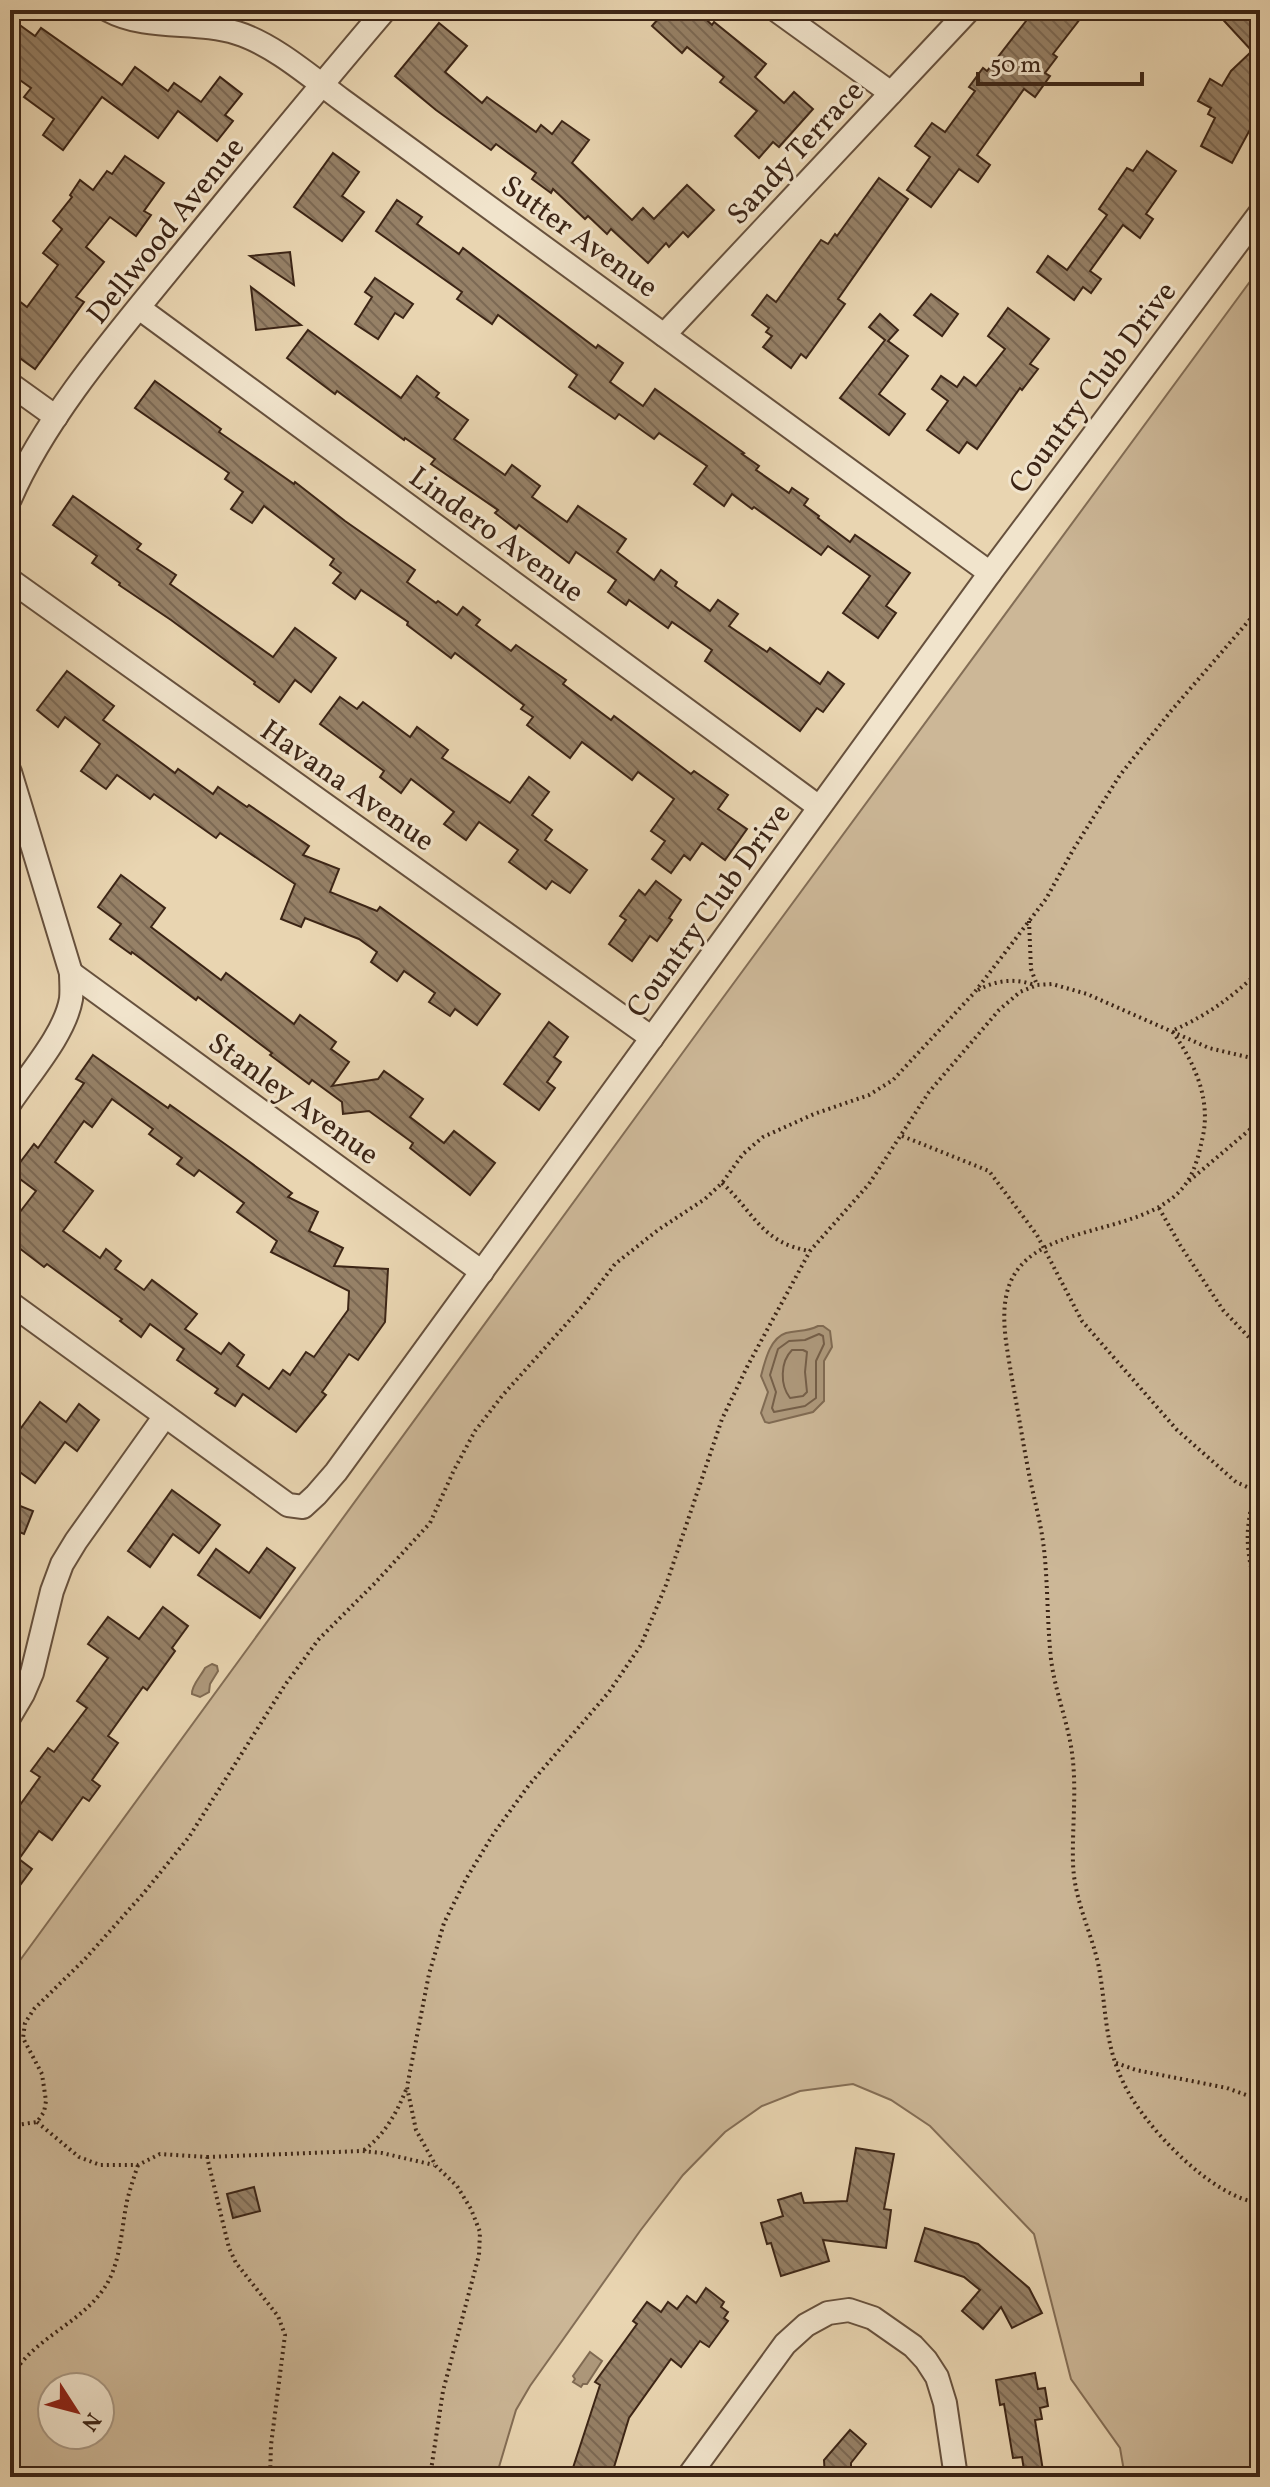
<svg xmlns="http://www.w3.org/2000/svg" width="1270" height="2487" viewBox="0 0 1270 2487" font-family="Vollkorn,serif">
<defs>
<pattern id="building-back-hatch" width="6" height="6" patternUnits="userSpaceOnUse" patternTransform="scale(2)"><rect width="6" height="6" fill="#968167"/><path d="M-1 5l2 2M0 0l6 6M5-1l2 2" fill="none" stroke="#7c6954"/></pattern>
</defs>
<rect width="100%" height="100%" fill="#e9d5b1"/>
<filter id="stains"><feTurbulence type="fractalNoise" baseFrequency=".0025" numOctaves="4"/><feColorMatrix values="0 0 0 0 .2 0 0 0 0 .09 0 0 0 0 .02 0 0 0 .5 -.17"/></filter>
<radialGradient id="worn" r=".72"><stop offset=".6" stop-color="#630" stop-opacity="0"/><stop offset="1" stop-color="#630" stop-opacity=".3"/></radialGradient>
<path fill="#ccb797" stroke="#846e56" stroke-width="2" fill-rule="evenodd" d="M1260 268V2477H1125L1120 2448 1071 2379 1034 2234 930 2126 891 2100 853 2084 800 2091 762 2106 725 2132 683 2175 640 2231 530 2386 516 2410 496 2477H10V1974L708 1018ZM52 2387H100V2435H52Z"/>
<g fill="#ae997c" stroke="#806b53" stroke-width="2">
<path d="M818 1326H823L830 1331 832 1347 824 1361V1401L813 1412 769 1423 765 1422 761 1413 768 1392 761 1376C765 1361 770 1338 786 1333 798 1330 807 1332 818 1326Z"/>
<path d="M212 1664 217 1666 218 1671 210 1684 209 1692 200 1697 192 1694C191 1686 201 1676 205 1668Z"/>
<path d="M590 2352 602 2361 587 2384H583L581 2387 573 2382 575 2379 573 2376Z"/>
</g>
<g fill="none" stroke-linecap="round" stroke-linejoin="round">
<g stroke="#755f49" stroke-width="2">
<path d="M819 1334 823 1336 824 1344 816 1361V1398L805 1406 774 1412 772 1408 776 1392 770 1375 778 1349 789 1341 805 1340Z"/>
<path d="M792 1350H803L807 1352 805 1372 807 1392 803 1396 790 1398C780 1385 780 1362 792 1350Z"/>
</g>
</g>
<g fill="url(#building-back-hatch)" stroke="#3c2516" stroke-width="2" fill-rule="evenodd">
<path d="M666 10H696L712 25 714 22 766 64 755 77 784 103 794 92 813 109 779 147 773 142 759 158 735 136 757 111 720 82 724 77 687 47 682 53 652 26Z"/>
<path d="M1045 10H1087L1053 54 1057 57 1045 73 1050 76 1035 97 1024 89 977 155 990 165 978 182 959 169 931 207 907 190 930 157 915 146 932 123 945 132 975 91 969 87 983 68 987 71 1033 12 1040 17Z"/>
<path d="M1214 10H1254L1260 17V111L1232 163 1201 146 1215 118 1208 114 1211 108 1198 101 1210 79 1222 86 1231 71 1252 51Z"/>
<path d="M10 18 35 36 41 28 122 85 135 67 168 91 174 83 201 102 220 77 242 94 225 115 233 121 217 141 178 111 158 138 102 97 63 150 43 135 54 119 24 97 31 88 10 73Z"/>
<path d="M439 23 467 46 445 72 482 103 487 97 536 132 541 125 552 134 562 121 589 140 572 163 632 220 643 208 654 219 687 185 714 210 688 237 683 232 669 247 666 243 648 263 611 229 607 234 588 216 585 219 553 189 551 193 532 179 536 173 496 144 491 150 436 110 395 76Z"/>
<path d="M1147 151 1176 171 1146 214 1153 219 1140 238 1123 225 1090 271 1101 279 1091 293 1083 287 1074 300 1037 272 1048 256 1067 270 1107 215 1099 209 1127 168 1133 171Z"/>
<path d="M333 153 359 172 342 196 364 212 342 241 294 207Z"/>
<path d="M125 156 164 183 144 211 151 215 136 236 110 217 86 247 104 262 76 297 84 302 35 369 10 351V294L27 307 58 265 43 253 62 229 53 221 72 197 70 195 80 180 93 190 107 171 112 174Z"/>
<path d="M879 178 908 199 838 299 845 304 806 358 801 354 791 368 763 347 772 336 766 332 769 328 752 315 767 295 776 302 821 240 828 244 835 234 837 236Z"/>
<path d="M397 200 422 217 417 224 459 254 463 248 596 348 598 345 623 363 610 382 643 406 655 389 744 453 742 454 759 466 756 470 789 493 792 488 808 499 804 505 819 516 818 518 850 542 855 535 910 573 886 606 896 613 878 638 843 613 870 576 828 546 821 555 754 507 752 509 732 494 724 506 694 484 707 466 659 433 654 439 619 414 615 419 569 387 577 375 498 315 492 324 457 299 462 292 376 231Z"/>
<path d="M290 252 294 285 250 256Z"/>
<path d="M375 278 413 304 403 318 395 313 378 339 355 324 372 297 365 292Z"/>
<path d="M251 287 301 325 256 330Z"/>
<path d="M931 294 958 314 942 336 914 315Z"/>
<path d="M1008 308 1049 339 1030 364 1038 369 1022 390 1020 388 977 449 967 442 959 453 927 430 948 401 932 389 941 376 957 387 964 377 976 386 1005 349 988 336Z"/>
<path d="M880 314 898 330 888 341 908 356 879 394 905 414 889 435 840 398 885 340 869 327Z"/>
<path d="M308 330 401 398 417 376 439 393 436 397 468 420 454 439 505 475 512 465 540 486 532 497 567 522 578 506 626 539 617 552 654 580 661 570 677 582 675 586 710 611 718 600 738 614 729 626 767 652 770 648 820 684 828 672 844 684 823 712 817 708 800 731 705 661 712 650 672 622 668 628 629 600 626 605 608 592 616 580 576 552 569 563 519 525 516 529 495 513 498 510 431 464 435 459 405 438 404 440 337 391 335 394 287 358Z"/>
<path d="M155 381 221 429 219 432 294 484 295 482 345 521 415 570 407 582 436 603 438 601 457 615 463 607 480 620 476 625 511 651 516 645 566 680 563 684 611 720 614 716 691 774 694 771 728 795 718 809 747 829 725 860 702 843 690 860 684 855 671 873 652 859 665 841 651 831 674 799 638 772 632 780 582 742 570 758 527 725 533 717 521 709 524 705 455 653 451 658 407 625 408 622 361 590 355 599 333 583 341 573 330 565 334 559 264 506 252 523 231 509 243 492 225 479 229 473 135 408Z"/>
<path d="M73 496 141 544 137 549 176 575 170 584 273 657 295 628 336 658 311 692 295 680 279 702 254 684 255 682 171 620 119 585 120 583 92 563 97 556 53 525Z"/>
<path d="M67 671 114 706 103 720 175 773 178 769 213 794 218 787 247 807 249 805 309 846 303 855 339 869 330 892 377 911 380 907 500 994 477 1025 455 1009 450 1016 429 1002 435 993 404 971 397 981 371 962 377 952 359 939 305 918 301 927 281 919 295 884 220 833 216 838 154 794 150 799 117 775 106 789 81 771 100 744 65 717 58 727 37 710Z"/>
<path d="M340 697 357 709 363 702 410 737 417 727 448 750 442 758 510 803 529 777 549 792 532 815 552 830 545 840 587 870 570 893 552 881 546 889 509 862 518 850 479 822 466 840 444 824 454 812 411 779 401 793 380 777 384 771 320 724Z"/>
<path d="M121 875 165 908 151 927 221 980 226 973 294 1024 300 1015 336 1042 331 1049 349 1062 332 1086 378 1079 384 1071 423 1099 410 1117 444 1143 454 1131 495 1163 470 1195 410 1148 413 1143 369 1111 343 1114 342 1102 312 1080 309 1084 270 1055 272 1053 198 997 196 1000 132 952 131 954 110 939 121 924 98 907Z"/>
<path d="M656 881 681 900 669 918 672 920 657 941 650 936 632 961 609 944 626 920 620 916 639 890 645 895Z"/>
<path d="M549 1022 568 1037 554 1057 561 1062 547 1082 555 1088 539 1110 504 1084Z"/>
<path d="M93 1055 168 1108 170 1105 232 1149 292 1193 288 1197 318 1212 309 1231 343 1248 334 1266 388 1269 385 1322 358 1360 349 1354 322 1392 326 1395 296 1432 243 1394 235 1406 215 1393 218 1389 177 1360 184 1349 150 1324 141 1337 120 1321 122 1319 47 1264 44 1267 10 1241V1225L36 1191 12 1173 34 1144 38 1148 84 1083 76 1079ZM112 1099 153 1129 149 1134 182 1158 177 1164 194 1176 199 1170 244 1203 237 1212 277 1241 271 1252 349 1291 348 1310 314 1357 306 1352 290 1375 283 1370 269 1389 237 1366 244 1355 229 1343 221 1354 185 1329 197 1314 152 1280 144 1290 115 1269 121 1261 106 1249 100 1258 63 1231 93 1191 55 1162 84 1121 92 1127Z"/>
<path d="M40 1402 66 1422 79 1404 99 1420 77 1451 65 1442 35 1483 10 1465V1443Z"/>
<path d="M172 1490 220 1525 199 1553 173 1534 150 1567 128 1551Z"/>
<path d="M10 1502 33 1511 24 1534 10 1528Z"/>
<path d="M267 1548 295 1568 260 1618 198 1575 216 1549 249 1573Z"/>
<path d="M163 1607 188 1626 172 1648 175 1651 147 1690 143 1687 108 1736 118 1743 92 1780 100 1786 89 1801 83 1797 52 1840 39 1831 19 1859 32 1869 10 1899V1819L40 1777 31 1771 48 1748 54 1752 87 1708 77 1701 108 1658 88 1644 108 1617 139 1639Z"/>
<path d="M856 2148 894 2154 884 2209 891 2210 886 2248 823 2240 829 2261 781 2276 771 2243 767 2244 761 2223 783 2216 778 2200 801 2193 804 2203 847 2201Z"/>
<path d="M254 2187 260 2211 233 2218 227 2194Z"/>
<path d="M925 2228 978 2244 1029 2288 1042 2313 1012 2328 1001 2307 983 2329 962 2311 980 2290 964 2277 915 2261Z"/>
<path d="M706 2288 724 2302 721 2307 728 2312 724 2318 728 2321 709 2347 700 2341 681 2367 671 2359 629 2418 611 2477H570L600 2385 595 2382 637 2324 633 2321 647 2302 661 2312 668 2302 677 2309 687 2296 696 2303Z"/>
<path d="M1035 2373 1038 2389 1045 2388 1048 2406 1040 2408 1042 2419 1035 2420 1044 2477H1025L1022 2457 1013 2458 1004 2404 1000 2405 996 2380Z"/>
<path d="M850 2430 866 2444 851 2463V2477H825L824 2460Z"/>
</g>
<g fill="none" stroke-linecap="round" stroke-linejoin="round">
<defs>
<g id="minor">
<path d="M108 10C147 31 196 20 237 33 273 44 311 77 342 100L990 573"/>
<path d="M776 10 891 93"/>
<path d="M139 308 819 807"/>
<path d="M664 335 969 10"/>
<path d="M10 384 56 417"/>
<path d="M10 499C46 416 117 334 174 264 244 179 313 94 385 10"/>
<path d="M10 580 652 1038"/>
<path d="M10 772 71 973C71 981 72 990 71 999 65 1034 30 1073 10 1103"/>
<path d="M71 973 482 1272"/>
<path d="M10 1303 288 1505 303 1507 316 1495 336 1472 990 573 1260 213"/>
<path d="M10 1716 23 1694 32 1673 52 1591 62 1564 76 1541 165 1416"/>
<path d="M688 2477 785 2344 806 2325 828 2313 849 2310 873 2318 913 2346 926 2360 937 2377 945 2403 956 2477"/>
</g>
</defs>
<use href="#minor" stroke="#67513d" stroke-width="26"/>
<g stroke="#3c2516" stroke-width="4" stroke-dasharray="2 4" stroke-linecap="butt">
<path d="M1029 921 1031 969 1037 985"/>
<path d="M1260 971C1229 999 1211 1013 1172 1031 1195 1063 1212 1101 1202 1140 1199 1155 1194 1173 1185 1185 1142 1242 1021 1217 1006 1297 1001 1323 1008 1353 1012 1379 1018 1411 1023 1443 1029 1474 1034 1499 1041 1523 1044 1549 1048 1585 1047 1622 1051 1659 1055 1692 1068 1722 1072 1753 1077 1789 1072 1827 1073 1863 1074 1899 1090 1929 1098 1963 1107 2008 1103 2041 1124 2084 1144 2126 1212 2198 1260 2203"/>
<path d="M978 990C996 980 1016 978 1034 985"/>
<path d="M902 1136 989 1171 1037 1235 1082 1321 1177 1430 1236 1482 1256 1491"/>
<path d="M1189 1181 1260 1121"/>
<path d="M722 1183C754 1212 761 1243 810 1251"/>
<path d="M1159 1208 1180 1245 1223 1310 1260 1349"/>
<path d="M1260 1459C1257 1482 1250 1506 1248 1529 1246 1555 1254 1580 1260 1605"/>
<path d="M1116 2063 1136 2070 1227 2088 1260 2100"/>
<path d="M37 2122 79 2157 100 2165H138L160 2154 207 2157 229 2248 236 2263 278 2316 285 2335 271 2445 270 2477"/>
<path d="M10 2126 37 2122 44 2112 46 2101 42 2074 23 2038 25 2023 34 2009 85 1959 143 1894 189 1837 285 1685 318 1640 375 1583 430 1523 454 1470 475 1431 502 1396 585 1303 615 1264 658 1230 705 1199 722 1183 743 1154 763 1137 814 1114 869 1095 893 1080 974 993 1046 899 1073 850 1120 775 1171 711 1252 617 1260 602"/>
<path d="M364 2150C385 2134 396 2114 406 2090"/>
<path d="M207 2157 362 2151 382 2153 434 2165"/>
<path d="M10 2379C33 2338 77 2326 103 2290 121 2265 121 2230 127 2201 130 2189 134 2177 138 2165"/>
<path d="M430 2477 443 2391 479 2255 480 2232 471 2209 457 2186 436 2166 416 2130 407 2087 429 1974 444 1923 466 1879 494 1833 529 1785 609 1692 641 1645 666 1585 722 1419 748 1365 810 1251 869 1184 929 1092 999 1010 1020 992 1037 985 1052 984 1087 994 1209 1048 1260 1060"/>
</g>
<use href="#minor" stroke="#f1e4cc" stroke-width="22"/>
</g>
<g text-anchor="middle" stroke-width="6" stroke-linejoin="round" paint-order="stroke">
<g font-size="30" fill="#3c2516" stroke="#f1e4cc">
<text transform="translate(795 152) rotate(-47)" y="10">Sandy Terrace</text>
<text transform="translate(165 230) rotate(-51)" y="10">Dellwood Avenue</text>
<text transform="translate(580 236) rotate(36)" y="10">Sutter Avenue</text>
<text transform="translate(1092 387) rotate(-53)" y="10">Country Club Drive</text>
<text transform="translate(497 534) rotate(36)" y="10">Lindero Avenue</text>
<text transform="translate(348 785) rotate(35)" y="10">Havana Avenue</text>
<text transform="translate(708 910) rotate(-54)" y="10">Country Club Drive</text>
<text transform="translate(294 1098) rotate(36)" y="10">Stanley Avenue</text>
</g>
</g>
<rect width="1270" height="2487" fill="none" stroke="#e9d5b1" stroke-width="40"/>
<rect x="12" y="12" width="1246" height="2463" fill="none" stroke="#3c2516" stroke-width="4"/>
<rect x="20" y="20" width="1230" height="2447" fill="none" stroke="#3c2516" stroke-width="2"/>
<g transform="translate(76 2411) rotate(126)"><circle r="38" fill="#f1e4cc" stroke="#a99883" stroke-width="2"/>
<path d="M0-6L14 30L0 20L-14 30Z" fill="#8f2418"/>
<text y="-12" font-size="22" font-weight="bold" text-anchor="middle" fill="#3c2516">N</text>
</g>
<path d="M978 72v12h164v-12" fill="none" stroke="#3c2516" stroke-width="4"/>
<text x="990" y="72" font-size="24" fill="#3c2516" stroke="#f1e4cc" stroke-width="6" paint-order="stroke">50 m</text>
<rect width="100%" height="100%" filter="url(#stains)"/>
<rect width="100%" height="100%" fill="url(#worn)"/>
</svg>
